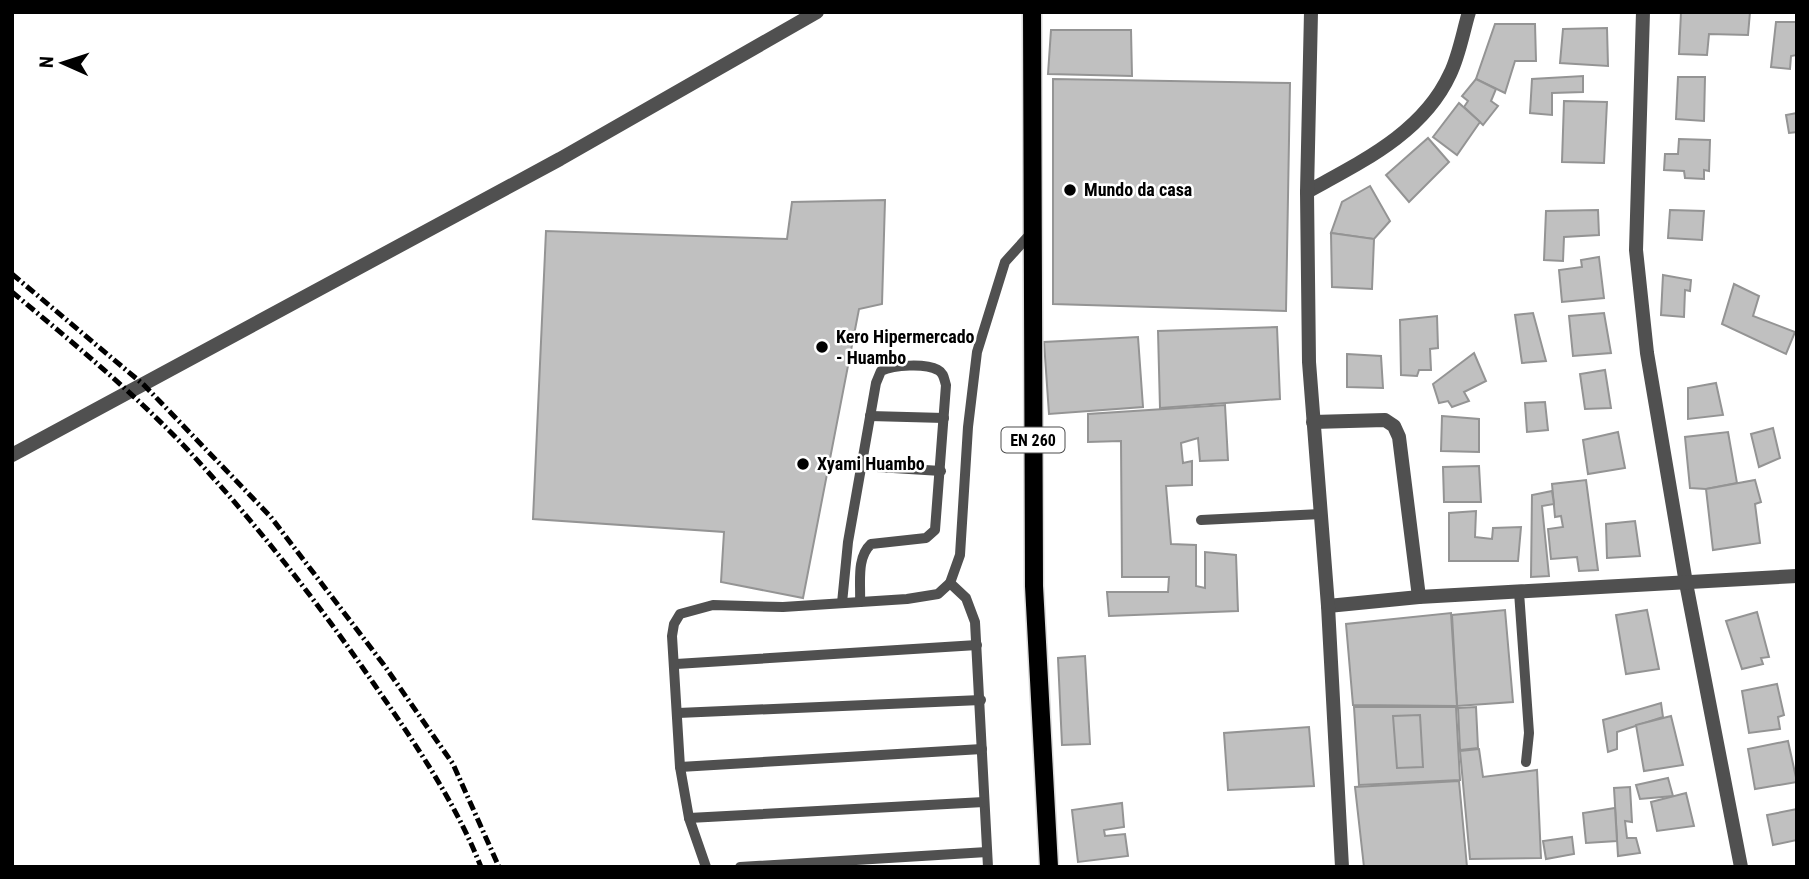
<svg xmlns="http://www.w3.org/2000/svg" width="1809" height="879" viewBox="0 0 1809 879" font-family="'Roboto Condensed',sans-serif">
<rect width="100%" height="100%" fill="#fff"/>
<g fill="#c0c0c0" stroke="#949494" stroke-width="2">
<path d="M1681 12H1750L1748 35 1709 34 1707 55 1679 54Z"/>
<path d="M1776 22H1797V55L1791 56 1790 69 1771 67Z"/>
<path d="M1495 24H1535L1536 61H1515L1505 93 1476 79Z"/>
<path d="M1607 28 1608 66 1560 63 1563 29Z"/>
<path d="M1051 30H1131L1132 76 1048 74Z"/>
<path d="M1583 76V92L1552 93V115L1530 113 1532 79Z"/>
<path d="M1678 77H1705L1704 121 1676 119Z"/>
<path d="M1053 79 1290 83 1286 311 1053 304Z"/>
<path d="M1476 79 1496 89 1491 101 1498 106 1483 125 1464 107 1468 101 1462 96Z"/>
<path d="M1564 101 1607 102 1604 163 1562 162Z"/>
<path d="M1459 103 1480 122 1457 155 1433 137Z"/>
<path d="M1797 113V132L1789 133 1786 115Z"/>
<path d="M1428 138 1449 162 1409 202 1386 175Z"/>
<path d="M1679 139 1710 140 1709 171 1704 170V179L1685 178 1684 171 1664 170 1665 154H1678Z"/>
<path d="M1370 186 1390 221 1374 239 1331 233 1342 202Z"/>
<path d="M885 200 882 304 859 309 803 598 721 582 724 532 533 519 546 231 787 239 792 202Z"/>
<path d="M1598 210 1599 235 1564 237 1563 261 1544 260 1546 211Z"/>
<path d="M1670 210 1704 211 1702 240 1668 238Z"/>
<path d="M1331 233 1374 239 1372 289 1332 287Z"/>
<path d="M1599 257 1604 298 1562 302 1559 270 1582 267 1581 260Z"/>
<path d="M1663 275 1691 280 1690 291 1685 290 1684 317 1661 315Z"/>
<path d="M1734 284 1759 296 1753 316 1795 332 1786 354 1722 324Z"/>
<path d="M1533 313 1546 361 1522 363 1515 315Z"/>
<path d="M1604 313 1611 353 1573 356 1569 316Z"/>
<path d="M1437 316 1438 348 1430 349 1431 370H1419L1417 376 1401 375 1400 320Z"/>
<path d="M1277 327 1280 399 1160 408 1158 331Z"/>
<path d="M1138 337 1143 407 1049 414 1044 342Z"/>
<path d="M1474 353 1486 381 1464 392 1469 401 1452 407 1448 401 1439 403 1433 384Z"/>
<path d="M1347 354 1381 356 1383 388 1347 387Z"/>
<path d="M1605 370 1611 408 1585 409 1580 374Z"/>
<path d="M1716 383 1723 415 1688 419V388Z"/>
<path d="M1545 402 1548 430 1527 432 1525 403Z"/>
<path d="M1225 405 1228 460 1200 461 1198 438 1181 443 1183 463 1192 461V485L1166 486 1171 544 1196 545V586L1205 588V552L1236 555 1238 611 1109 616 1107 592H1168L1169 577H1122L1121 441 1088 442V414Z"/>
<path d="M1442 416 1479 419V452L1441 451Z"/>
<path d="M1773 428 1780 458 1759 467 1751 434Z"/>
<path d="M1618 432 1625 468 1588 474 1583 440Z"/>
<path d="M1728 432 1737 483 1706 489 1690 488 1685 437Z"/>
<path d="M1479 466 1481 502H1444L1443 467Z"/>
<path d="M1586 480 1598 570 1579 571 1577 557 1551 559 1548 529 1563 527 1561 516 1555 517 1552 484Z"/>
<path d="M1755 480 1761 502 1755 504 1760 543 1713 550 1706 489Z"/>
<path d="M1552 491 1554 504 1542 506 1549 576 1531 577 1532 495Z"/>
<path d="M1476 511 1475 537 1492 539 1493 528 1521 527 1518 561H1449V513Z"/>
<path d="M1635 521 1640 556 1607 558 1606 524Z"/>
<path d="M1505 610 1513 702 1457 706 1452 615Z"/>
<path d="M1647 610 1659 669 1626 674 1616 615Z"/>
<path d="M1757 612 1769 657 1761 658 1763 664 1742 669 1726 621Z"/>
<path d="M1451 613 1457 706 1353 705 1346 624Z"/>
<path d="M1085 656 1090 744 1062 745 1058 658Z"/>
<path d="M1777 684 1784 715 1778 717 1780 729 1749 733 1742 691Z"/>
<path d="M1661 703 1663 717 1617 732V749L1608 752 1603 720Z"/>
<path d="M1354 707H1456L1460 780 1359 785Z"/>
<path d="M1476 707 1478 748 1460 750 1458 708Z"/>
<path d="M1420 715 1423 767 1397 768 1393 716Z"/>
<path d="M1671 716 1683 765 1644 771 1636 725Z"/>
<path d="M1309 727 1314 786 1228 790 1224 733Z"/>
<path d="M1788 741 1797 782 1755 789 1748 749Z"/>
<path d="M1479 749 1483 777 1537 770 1541 858 1470 859 1460 751Z"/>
<path d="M1668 778 1673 796 1640 799 1636 785Z"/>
<path d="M1459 781 1467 867H1364L1355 787Z"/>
<path d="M1630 787 1632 822 1625 821 1627 838H1636L1640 853 1618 856 1614 788Z"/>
<path d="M1686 793 1694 826 1657 831 1651 802Z"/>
<path d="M1122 803 1124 827 1104 830 1105 836 1125 834 1128 856 1078 862 1072 810Z"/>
<path d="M1615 808 1617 841 1586 843 1583 813Z"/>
<path d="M1797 809V840L1773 845 1767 815Z"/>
<path d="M1572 837 1574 854 1546 859 1543 841Z"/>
</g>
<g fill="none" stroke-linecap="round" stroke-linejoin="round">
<defs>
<path id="primary" d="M1032 12 1034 586 1049 867"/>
</defs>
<use href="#primary" stroke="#dbdbdb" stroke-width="21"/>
<g stroke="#505050" stroke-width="10">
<path d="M870 416 944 418"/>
<path d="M861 466 941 471"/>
<path d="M1201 520 1321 514"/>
<path d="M950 583 966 598 975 622 988 867"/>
<path d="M1519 592 1529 733 1526 762"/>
<path d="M842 603 848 542 876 383 881 371C894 365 925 363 938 370 944 373 944 379 946 385L935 530 926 538 871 544C856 558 861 583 860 602"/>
<path d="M676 664 977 645"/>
<path d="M678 713 981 700"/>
<path d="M680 767 982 749"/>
<path d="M689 818 984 802"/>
<path d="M706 867 689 818 680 767 672 636 674 624 680 614 713 605 783 607 907 599 938 594 950 583 960 555 968 427 977 352 1005 262 1033 231"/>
<path d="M740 867 987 852"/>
</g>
<g stroke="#505050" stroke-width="14">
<path d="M1643 12 1636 250 1647 353 1686 583 1741 867"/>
<path d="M1307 192C1361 162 1423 133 1450 74 1459 56 1463 32 1469 12"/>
<path d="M1313 422 1385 420 1394 426 1399 437 1419 597"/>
<path d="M12 455 560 159 817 12"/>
<path d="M1328 606 1419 597 1797 576"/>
</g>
<path stroke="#505050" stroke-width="14" d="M1311 12 1307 192 1309 362 1328 606 1342 867"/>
<use href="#primary" stroke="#000" stroke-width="18"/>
<g stroke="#000" stroke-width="5" stroke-dasharray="10 3.5 2 3.5" stroke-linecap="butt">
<path d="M12 274 144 385 270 516 384 665 453 764 499 867"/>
<path d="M12 292C72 342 133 392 186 448 255 522 317 601 374 684 414 742 455 801 481 867"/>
</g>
</g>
<g fill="#000" stroke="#fff" stroke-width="2.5">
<circle cx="1070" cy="190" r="7"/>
<circle cx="822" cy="347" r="7"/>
<circle cx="803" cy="464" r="7"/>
</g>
<g text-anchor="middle" stroke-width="5" stroke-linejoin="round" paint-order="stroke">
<rect fill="#fff" stroke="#4c4c4c" stroke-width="2" x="1001.5" y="427.5" width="63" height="25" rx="5"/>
<g font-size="16" font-weight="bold" fill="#000">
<text x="1033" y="446">EN 260</text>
</g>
<g font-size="18" font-weight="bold" fill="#000" stroke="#fff" text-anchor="start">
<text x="1084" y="196">Mundo da casa</text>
<text x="836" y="343">Kero Hipermercado<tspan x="836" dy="21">- Huambo</tspan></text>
<text x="817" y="470">Xyami Huambo</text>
</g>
</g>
<rect width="1809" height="879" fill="none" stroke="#000000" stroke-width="28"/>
<g transform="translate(63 63) rotate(273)" stroke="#ffffff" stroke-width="5" paint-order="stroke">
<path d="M0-5L12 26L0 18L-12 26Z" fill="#000000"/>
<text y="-10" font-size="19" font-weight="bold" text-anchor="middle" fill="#000000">N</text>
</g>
</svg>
